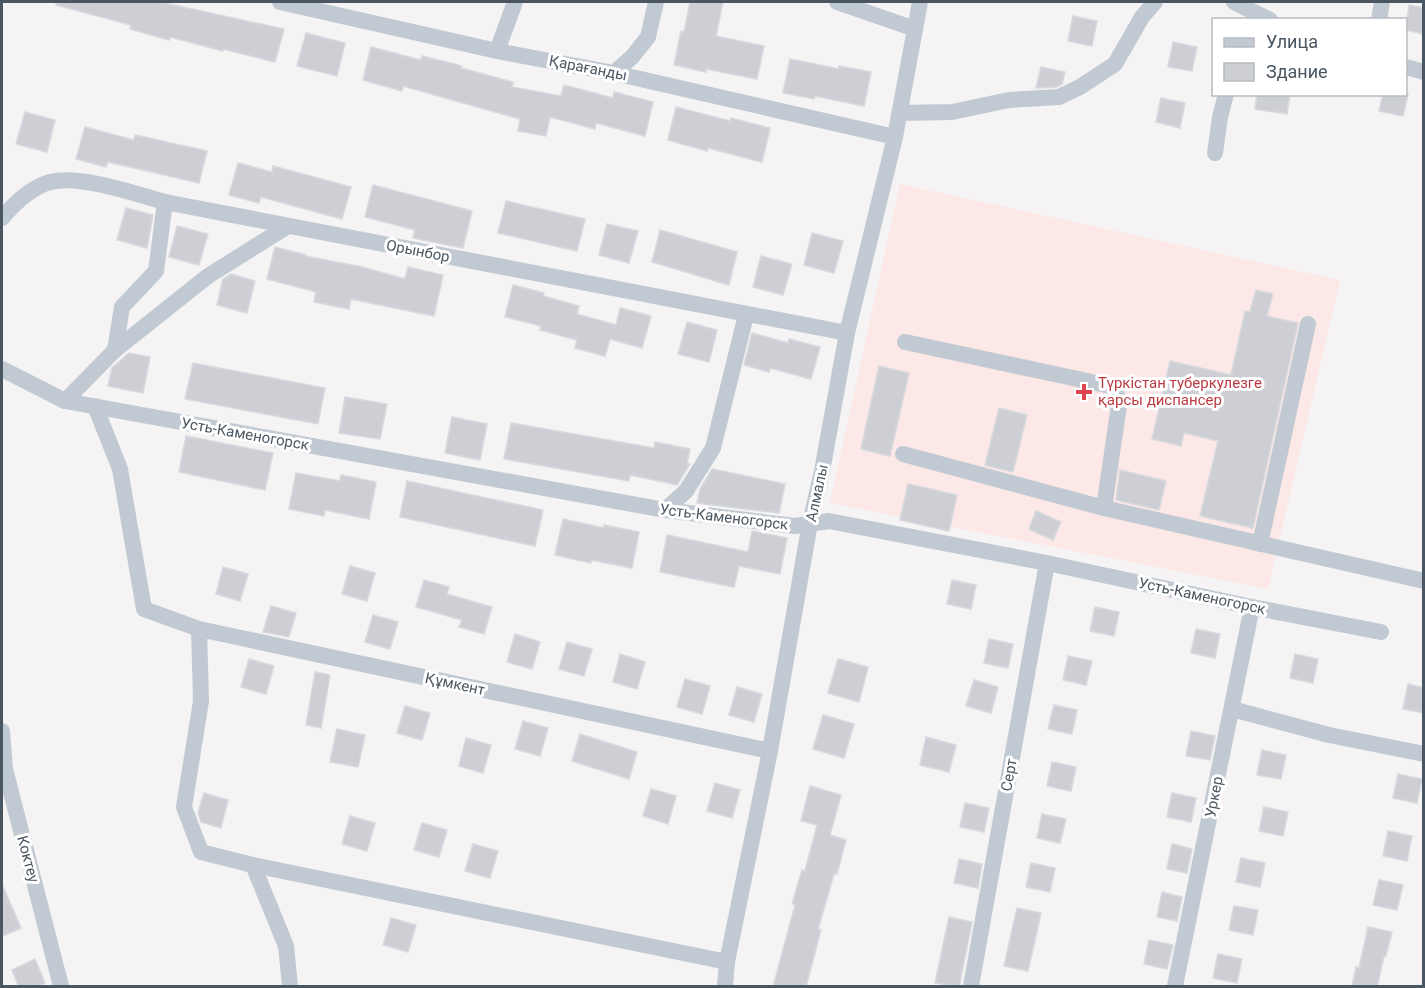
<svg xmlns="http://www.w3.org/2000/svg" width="1425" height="988" viewBox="0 0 1425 988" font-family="Roboto,sans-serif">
<rect width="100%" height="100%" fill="#f5f3f3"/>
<path fill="#fce8e6" d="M900 184 1340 280 1268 589 830 503Z"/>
<g fill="#cdcfd5" stroke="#d7d9de" stroke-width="1.5">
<path d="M57 2H160L284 29 275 62 223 49V51L170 37 169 40 130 29 131 25 56 5Z"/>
<path d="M690 2H723L716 36 764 46 757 79 706 69V72L674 65 681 31 684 32Z"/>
<path d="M1409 5 1424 8V34L1406 30Z"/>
<path d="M1073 16 1097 21 1092 46 1068 41Z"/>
<path d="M306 33 345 43 337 76 297 66Z"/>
<path d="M1173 42 1197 47 1192 71 1168 67Z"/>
<path d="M371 47 421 60 422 56 462 66 461 68 513 82 512 87 561 96 564 85 613 98 614 92 653 102 645 136 596 123 595 129 550 117 546 136 518 131 520 119 403 86 402 91 363 80Z"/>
<path d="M790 59 839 69V66L871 72 864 106 815 96 814 99 783 93Z"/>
<path d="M1041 67 1065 72 1062 84 1056 87 1036 88Z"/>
<path d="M1257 94H1290L1287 114 1255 109Z"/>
<path d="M1383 94H1408L1403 116 1379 111Z"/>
<path d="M1161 98 1185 103 1180 128 1156 122Z"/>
<path d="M676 107 730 121 731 118 770 128 762 162 708 148 707 151 668 140Z"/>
<path d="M25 112 55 120 47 152 16 144Z"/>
<path d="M85 127 134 140 135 135 207 151 199 183 108 162 106 167 76 159Z"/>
<path d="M238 163 272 172 273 166 351 187 342 219 261 197 259 203 229 195Z"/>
<path d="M373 185 472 211 463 248 413 238 415 230 365 217Z"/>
<path d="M506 201 585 219 577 251 498 233Z"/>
<path d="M126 208 153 215 147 248 117 240Z"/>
<path d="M607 224 638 231 629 263 599 255Z"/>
<path d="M177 226 208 234 199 265 169 257Z"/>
<path d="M660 230 737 252 729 285 652 262Z"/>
<path d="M812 233 843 241 834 273 804 265Z"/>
<path d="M275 247 306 255 305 256 362 267 405 279 408 267 443 275 434 316 351 299 349 309 314 302 316 292 267 279Z"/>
<path d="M761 256 792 264 783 295 753 287Z"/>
<path d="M231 274 255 281 247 313 217 305 223 279Z"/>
<path d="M513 285 544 293 543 296 579 306 577 314 616 325 620 308 651 316 642 348 610 339 605 356 575 348 577 340 540 330 541 326 505 317Z"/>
<path d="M1256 290 1273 294 1267 316 1298 323 1253 528 1200 516 1218 441 1184 433 1181 446 1152 439 1170 361 1231 375 1245 311 1250 312Z"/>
<path d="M687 322 717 330 709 362 678 354Z"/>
<path d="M752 333 788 343 789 339 820 347 811 379 770 368 769 372 744 365Z"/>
<path d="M129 353 150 357 143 393 108 386 112 368Z"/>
<path d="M193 363 325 388 318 424 185 399Z"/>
<path d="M879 366 909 373 890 456 861 449Z"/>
<path d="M345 397 387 404 380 439 339 433Z"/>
<path d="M999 408 1027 415 1013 472 985 465Z"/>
<path d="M452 417 487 424 480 460 445 453Z"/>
<path d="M511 423 654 448 655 442 690 449 687 464H690L677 485 630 475 629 481 504 459Z"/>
<path d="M186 436 273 453 265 490 179 472Z"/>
<path d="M712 469 785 484 779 513 697 503 700 489Z"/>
<path d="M1120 470 1166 481 1159 510 1116 500Z"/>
<path d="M296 473 340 481 341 475 376 482 369 519 325 510 324 516 289 509Z"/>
<path d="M407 481 543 510 535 546 400 517Z"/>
<path d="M908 484 957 495 949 531 900 520Z"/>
<path d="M1036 511 1061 522 1053 540 1029 529Z"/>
<path d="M563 519 604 528V525L639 532 632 568 591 560V563L555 555Z"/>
<path d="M752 531 787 538 780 574 739 566 734 587 660 572 667 535 748 552Z"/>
<path d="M350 566 375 573 367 601 342 594Z"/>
<path d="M223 567 248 574 240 601 216 594Z"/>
<path d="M424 580 449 587 447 594 492 607 484 634 459 627 462 620 416 607Z"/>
<path d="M952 580 976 585 971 609 947 604Z"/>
<path d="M271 606 296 613 289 637 263 632Z"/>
<path d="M1095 607 1119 612 1114 636 1090 631Z"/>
<path d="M373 615 398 622 390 649 365 642Z"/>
<path d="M1196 629 1220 634 1215 658 1191 653Z"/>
<path d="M515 634 540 642 532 669 507 662Z"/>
<path d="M989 639 1013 644 1008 668 984 663Z"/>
<path d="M567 642 592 649 584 676 559 669Z"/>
<path d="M620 654 645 662 637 689 613 682Z"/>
<path d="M1295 654 1318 659 1313 683 1290 678Z"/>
<path d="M1068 656 1092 661 1086 685 1063 680Z"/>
<path d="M249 659 274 666 266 694 241 687Z"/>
<path d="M838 659 868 667 859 702 828 693Z"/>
<path d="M315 672 330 675 321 728 306 725Z"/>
<path d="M685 679 710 686 702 714 677 707Z"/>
<path d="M974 680 998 687 991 713 966 706Z"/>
<path d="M1408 684 1424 688V713L1403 709Z"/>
<path d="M737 687 762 694 754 722 729 715Z"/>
<path d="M1054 705 1077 710 1072 734 1048 729Z"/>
<path d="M405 706 430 713 422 740 397 733Z"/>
<path d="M823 715 854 724 844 758 813 749Z"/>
<path d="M523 721 548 728 540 756 515 749Z"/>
<path d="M337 729 365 735 358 767 330 762Z"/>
<path d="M1191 731 1215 736 1210 760 1186 756Z"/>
<path d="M580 734 637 752 629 779 572 761Z"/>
<path d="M926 737 956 745 949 772 920 765Z"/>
<path d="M466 738 491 745 483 773 459 766Z"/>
<path d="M1262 750 1286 755 1281 779 1257 775Z"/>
<path d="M1052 762 1076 767 1071 791 1047 786Z"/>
<path d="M1398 774 1422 779 1417 803 1393 798Z"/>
<path d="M715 783 740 790 732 818 707 811Z"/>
<path d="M810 786 841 795 830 835 846 840 837 874H834L818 929 821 930 806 987H773L795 905 792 904 802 870 805 871 817 825 801 821Z"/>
<path d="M651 789 676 796 668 824 643 816Z"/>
<path d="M204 793 228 800 221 828 201 822 198 813Z"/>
<path d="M1172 793 1196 798 1191 822 1167 817Z"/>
<path d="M965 803 989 808 984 832 960 827Z"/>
<path d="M1264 807 1288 812 1283 836 1259 831Z"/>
<path d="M1042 814 1066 819 1060 843 1037 838Z"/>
<path d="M350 816 375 823 367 851 342 844Z"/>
<path d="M422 823 447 830 439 857 414 850Z"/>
<path d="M1388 831 1412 836 1407 861 1383 856Z"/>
<path d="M473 844 498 851 490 878 465 871Z"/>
<path d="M1172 844 1192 849 1187 873 1167 869Z"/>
<path d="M1241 858 1265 863 1260 887 1236 882Z"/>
<path d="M959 859 982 864 978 888 954 883Z"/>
<path d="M1031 863 1055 868 1050 892 1026 887Z"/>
<path d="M1379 880 1403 885 1397 910 1373 905Z"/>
<path d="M2 884 21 928 2 936Z"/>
<path d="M1162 892 1182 897 1177 921 1157 917Z"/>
<path d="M1234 906 1258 910 1253 935 1229 930Z"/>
<path d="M1017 908 1041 913 1028 971 1004 966Z"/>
<path d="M949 917 972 922 959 987 935 983Z"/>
<path d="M391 918 416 925 408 952 383 945Z"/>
<path d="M1368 927 1392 932 1386 956H1384L1377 987H1352L1356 967 1359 968Z"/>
<path d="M1149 940 1173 945 1167 969 1144 964Z"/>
<path d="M1218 954 1242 959 1237 983 1213 978Z"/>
<path d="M35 959 45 983 37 987H19L12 970Z"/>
</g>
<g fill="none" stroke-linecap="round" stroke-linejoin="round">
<g stroke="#c1cad2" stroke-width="16">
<path d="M280 2 497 51 614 73 895 137"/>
<path d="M837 2 915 29"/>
<path d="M1234 2 1270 20"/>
<path d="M1379 20 1382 2"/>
<path d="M497 51 515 2"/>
<path d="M1406 67 1424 72"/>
<path d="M614 73 632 57 648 37 656 2"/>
<path d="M900 113 952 112 1009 100 1059 97 1080 87 1115 64 1142 17 1155 2"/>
<path d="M1215 153 1220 117 1226 94"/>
<path d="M2 218C14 204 32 187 50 182 79 174 136 194 165 202L847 333"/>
<path d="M905 342 1115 387 1119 405 1104 508"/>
<path d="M115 350 122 307 156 271 165 202"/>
<path d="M2 369 65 401 665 510 795 526 829 521 1047 563 1252 607 1381 632"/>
<path d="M65 401 115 350 208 276 288 226"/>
<path d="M95 406 120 469 144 609 199 629 770 751"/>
<path d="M903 454 1104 508 1424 581"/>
<path d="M665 510 686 491 713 448 746 315"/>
<path d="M1260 544 1308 324"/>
<path d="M199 629 201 701 184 807 201 852 253 865 727 962"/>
<path d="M1232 709 1329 735 1424 754"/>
<path d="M2 731 5 769 61 986"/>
<path d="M253 865 286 946 290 986"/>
<path d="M725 986 727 962 770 751 810 523 822 471 847 333 895 137 920 2"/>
<path d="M971 986 1047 563"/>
<path d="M1175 986 1252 607"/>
</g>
</g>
<path fill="#e0444e" stroke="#fff" stroke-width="2" d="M1081 383h6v6h6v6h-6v6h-6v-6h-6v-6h6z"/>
<g text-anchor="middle" stroke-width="6" stroke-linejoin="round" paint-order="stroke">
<g font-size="15" fill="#4a5661" stroke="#fff">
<text transform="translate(588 68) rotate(11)" y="5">Қарағанды</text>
<text transform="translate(418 251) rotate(11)" y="5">Орынбор</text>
<text transform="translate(245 434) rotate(10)" y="5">Усть-Каменогорск</text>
<text transform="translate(817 493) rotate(-78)" y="5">Алмалы</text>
<text transform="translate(724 517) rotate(7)" y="5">Усть-Каменогорск</text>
<text transform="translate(1202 596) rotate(12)" y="5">Усть-Каменогорск</text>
<text transform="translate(455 684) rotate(12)" y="5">Құмкент</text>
<text transform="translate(1009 775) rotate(-80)" y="5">Серт</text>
<text transform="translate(1214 797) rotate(-79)" y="5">Уркер</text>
<text transform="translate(28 859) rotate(75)" y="5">Коктеу</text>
</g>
<g font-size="15" fill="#be3a42" stroke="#fff" text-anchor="start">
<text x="1098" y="388">Түркістан туберкулезге<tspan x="1098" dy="17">қарсы диспансер</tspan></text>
</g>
</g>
<rect width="1425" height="988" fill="none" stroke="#4a5661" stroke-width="6"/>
<rect x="1212" y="18" width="195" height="78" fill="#ffffff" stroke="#b7bbc0" stroke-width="1.5"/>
<rect x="1224" y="38" width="30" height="9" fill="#c1cad2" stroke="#b7bbc0" stroke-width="1.5"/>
<text x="1266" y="48" font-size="18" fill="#4a5661">Улица</text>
<rect x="1224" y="63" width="30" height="18" fill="#cdcfd5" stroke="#b7bbc0" stroke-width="1.5"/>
<text x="1266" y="78" font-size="18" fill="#4a5661">Здание</text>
</svg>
